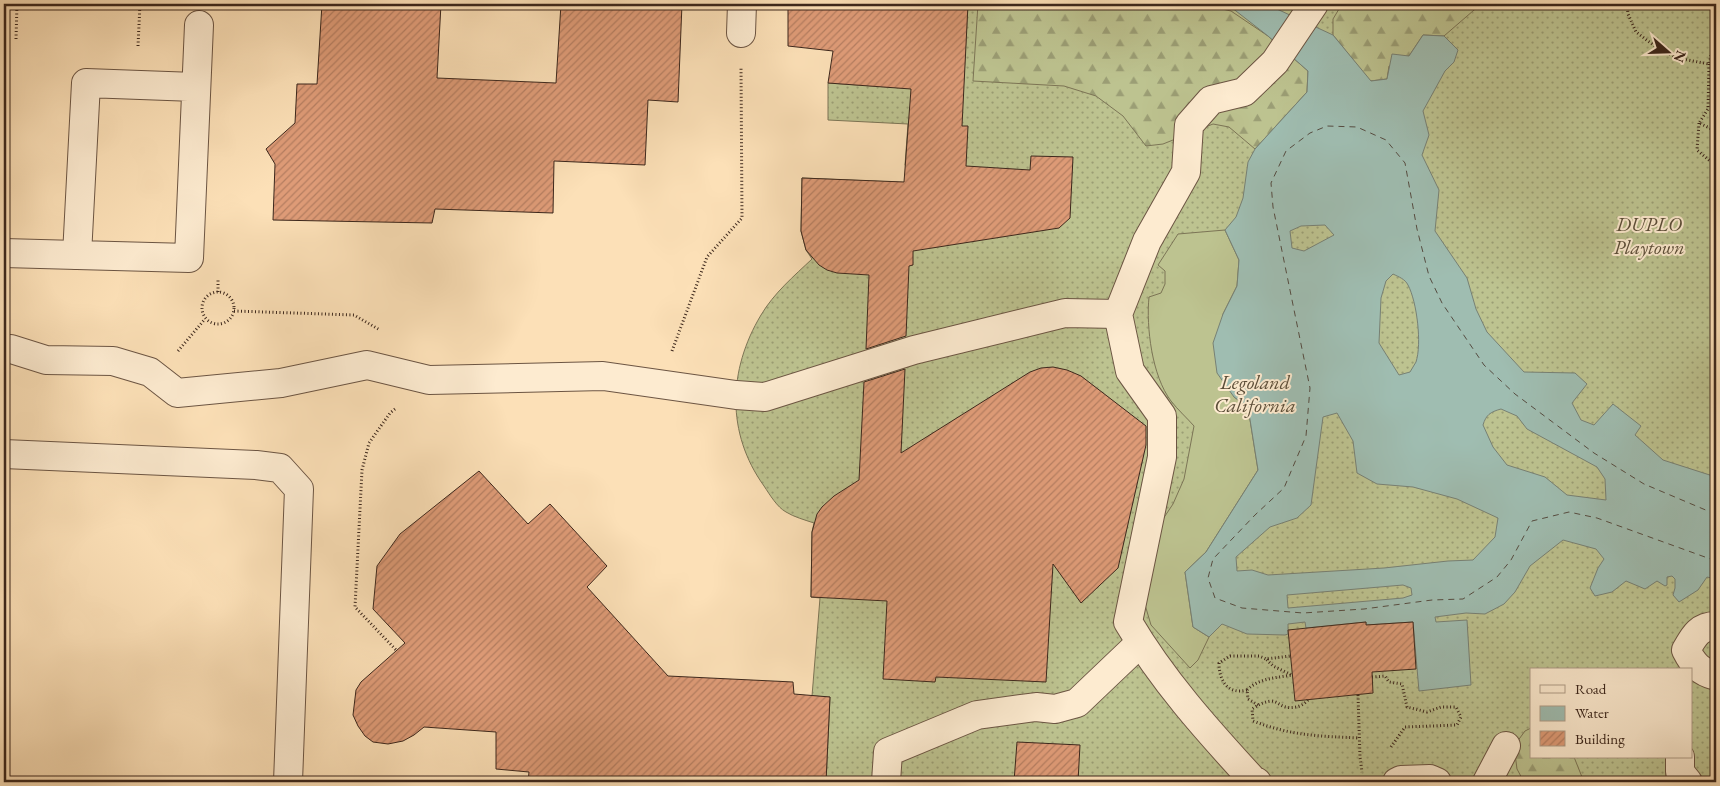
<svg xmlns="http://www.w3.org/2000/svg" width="1720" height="786" viewBox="0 0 1720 786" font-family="'EB Garamond',serif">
<defs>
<pattern id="grass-dots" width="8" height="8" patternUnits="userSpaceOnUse" patternTransform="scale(1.25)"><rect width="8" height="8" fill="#bdc390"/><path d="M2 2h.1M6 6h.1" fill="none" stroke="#9b9e75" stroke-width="1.8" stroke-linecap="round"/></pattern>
<pattern id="forest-firs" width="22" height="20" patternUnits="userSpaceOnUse" patternTransform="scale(1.25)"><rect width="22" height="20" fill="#bdc390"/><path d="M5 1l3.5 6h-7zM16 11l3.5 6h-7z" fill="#9b9e75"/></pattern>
<pattern id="building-hatch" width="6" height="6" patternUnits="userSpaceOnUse" patternTransform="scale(1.25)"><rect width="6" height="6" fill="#de9b77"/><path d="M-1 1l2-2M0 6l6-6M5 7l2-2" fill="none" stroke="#b57e61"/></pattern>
</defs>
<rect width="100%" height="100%" fill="#fce0b7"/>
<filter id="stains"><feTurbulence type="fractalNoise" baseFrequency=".004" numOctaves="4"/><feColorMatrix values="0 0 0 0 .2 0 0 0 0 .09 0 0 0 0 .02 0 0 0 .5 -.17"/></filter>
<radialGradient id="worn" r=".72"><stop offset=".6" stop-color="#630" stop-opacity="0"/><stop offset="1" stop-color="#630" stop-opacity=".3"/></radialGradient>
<path fill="url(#grass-dots)" stroke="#7c7556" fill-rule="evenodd" d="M968 4H1716V782H826L830 697 812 696 820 598 811 597 812 532 814 523C805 520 794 517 786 512 777 507 770 495 764 486 726 433 728 370 761 315 774 293 794 276 812 259L806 250 801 231 802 178 918 183 905 165 908 124 828 120V83L963 92ZM1531 670H1691V757H1531Z"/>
<g fill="url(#forest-firs)" stroke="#7c7556">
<path d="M978 4H1200L1231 11 1268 36 1308 71 1307 92 1255 149 1229 127 1213 124 1163 144 1146 146 1123 116 1096 96 1064 86 973 81Z"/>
<path d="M1342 4H1481L1444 36 1423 35 1409 56 1389 66 1387 79 1370 81 1333 35V19Z"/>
<path d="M1531 728V757H1574L1584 782H1524L1517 769 1514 746 1525 731Z"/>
</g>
<path fill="#bdc390" stroke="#7c7556" d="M1225 230 1239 260 1237 286 1223 314 1234 397 1248 407 1258 470 1206 552 1185 572 1193 627 1209 637 1198 660 1190 668 1151 625 1143 598 1161 522 1173 504 1184 479 1194 426C1187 418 1178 410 1171 401 1152 376 1146 327 1149 297L1161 293 1165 284V271L1158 265 1178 234Z"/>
<path fill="#9fbdb1" stroke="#778175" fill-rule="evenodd" d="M1227 4H1266L1333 35 1371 81 1387 79 1392 54 1409 56 1423 35 1444 36 1458 50 1454 62 1445 71 1423 111 1429 135 1422 155 1439 190 1435 231 1467 278 1476 309 1487 332 1524 372 1575 373 1587 384 1572 403 1581 420 1594 425 1613 404 1641 426 1635 435 1663 460 1716 477V579L1707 577 1698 590 1679 602 1673 595 1675 588V579L1672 576 1667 577V585L1665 586 1657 581 1645 589 1626 581 1612 592 1595 596 1590 588 1598 568 1604 559 1596 549 1563 540 1530 566 1515 592 1504 604 1485 614 1466 613 1435 617 1436 622 1467 620 1471 685 1419 691 1413 622 1366 625V622L1306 628 1305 622 1288 624V634L1285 635 1247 634 1222 624 1209 637 1193 627 1185 572 1206 552 1258 470 1248 407 1234 397 1217 373 1213 343 1223 314 1237 286 1239 260 1225 230 1236 217 1243 198 1248 162 1255 149 1307 92 1308 71 1268 36ZM1325 225 1334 235 1304 251 1292 248 1290 231 1301 226ZM1393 274C1399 277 1405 279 1408 285 1417 302 1422 344 1416 362 1414 365 1412 369 1410 372L1399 375 1379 343 1381 298 1386 281ZM1501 409 1517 416 1527 429 1597 467 1605 479 1606 500 1567 495 1545 477 1507 465 1493 447 1483 425C1486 415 1490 412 1501 409ZM1337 413 1353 441 1357 473 1377 484 1413 487 1457 499 1498 518 1495 537 1473 560 1448 561 1384 568 1268 575 1252 570 1237 571 1236 557 1270 527 1297 518 1311 505 1323 417ZM1403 585 1411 588 1412 595 1403 598 1288 608 1287 595Z"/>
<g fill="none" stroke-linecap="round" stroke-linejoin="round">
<path stroke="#554c41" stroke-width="1" stroke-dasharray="6 5" stroke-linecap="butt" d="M1716 510 1708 511 1644 484 1594 453 1515 394 1484 365 1442 303 1429 276 1417 229 1405 163 1386 140 1357 127 1327 126 1310 133 1286 151 1271 183 1273 207 1310 388 1306 436 1284 488 1255 515 1213 559 1208 578 1215 598 1242 608 1303 613 1364 609 1432 600 1463 599 1497 577 1511 560 1532 521 1569 512 1597 518 1716 561"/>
</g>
<g fill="url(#building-hatch)" stroke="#3c271c">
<path d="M322 4H441L437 78 556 83 561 4H682L678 102 648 100 645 165 554 161 553 213 435 209 432 223 273 220 275 164 266 149 295 123 297 84H317Z"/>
<path d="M788 4H968L962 126H968L966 166 1030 170 1031 156 1073 157 1070 218 1059 228 913 251V265L909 266 906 336 866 349 869 275 837 273 827 270 819 265 806 250 801 231 802 178 904 182 911 89 828 83 833 51 788 46Z"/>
<path d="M1053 367 1067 370 1081 376 1146 426V445L1118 568 1081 603 1053 564 1046 682 936 677 935 682 883 679 887 601 811 597 812 532 817 514 822 507 834 496 859 480 864 382 905 369 901 453 1030 372 1041 368Z"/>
<path d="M479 471 528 524 550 504 607 566 587 587 668 676 793 682 794 694 830 697 826 782H528L529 772 496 769V732L424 727 414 735 403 741 388 744 373 742 365 736 358 726 353 715 356 690 361 682 405 643 373 609 377 566 400 534Z"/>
<path d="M1366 622V625L1413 622 1416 669 1372 672 1373 693 1295 701 1288 630Z"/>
<path d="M1017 742 1080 745 1078 782H1014Z"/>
</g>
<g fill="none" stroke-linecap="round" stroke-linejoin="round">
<defs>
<g id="minor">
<path d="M741 33 742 4"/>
<path d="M195 87 86 83 77 255 189 258 199 25"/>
<path d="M4 253 77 255"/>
<path d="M11 349 46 360 113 361 150 372 177 393 281 383 367 365 429 380 603 376 736 395 765 397 914 350 1065 313 1118 314"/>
<path d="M4 454 256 465 280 468 299 489 288 782"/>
<path d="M1716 626C1699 626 1694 636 1686 650 1693 664 1700 672 1716 676"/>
<path d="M1680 757V772L1688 782"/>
<path d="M886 782 888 752 977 715 1036 707 1055 709 1077 703 1140 643"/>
<path d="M1257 782 1252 779C1207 730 1162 680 1128 622L1162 457V416L1130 371 1118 314 1147 241 1186 172 1189 125 1211 100 1244 92 1275 62 1314 4"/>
<path d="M1397 782 1401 780 1430 779 1437 782"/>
<path d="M1487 782 1506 746"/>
</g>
</defs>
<use href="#minor" stroke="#6c5543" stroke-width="30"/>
<g stroke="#3c271c" stroke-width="3" stroke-dasharray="1 2.5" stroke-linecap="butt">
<path d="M1627 4 1628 14 1636 32 1656 47 1677 58 1709 64 1715 37 1716 4"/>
<path d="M16 39 17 4"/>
<path d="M138 46 140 4"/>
<path d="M1709 64 1708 109 1699 123 1716 131"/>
<path d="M1699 123 1697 150 1716 166"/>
<circle cx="218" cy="308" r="16"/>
<path d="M218 292V279"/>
<path d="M234 311 354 315 380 330"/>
<path d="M178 351 205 319"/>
<path d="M672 351 707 257 742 218 741 67"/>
<path d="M395 409 390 413 369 443 362 470 355 607 397 651"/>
<path d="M1372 677 1385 676 1389 682 1402 684 1407 707 1427 712 1441 707H1456L1461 717 1457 725 1405 727 1391 747"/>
<path d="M1247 690C1228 695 1219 681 1219 663L1230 656H1259L1266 659 1290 656"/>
<path d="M1358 695 1360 757 1362 772"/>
<path d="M1308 700C1303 706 1294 709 1286 707 1280 706 1277 701 1271 701 1263 702 1258 705 1252 709L1253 721C1292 736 1319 736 1359 738"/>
<path d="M1258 705 1248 699 1247 690C1259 678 1276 678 1292 675L1273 666 1266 659"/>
</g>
<use href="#minor" stroke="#fdebd0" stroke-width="28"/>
</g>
<g text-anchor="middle" stroke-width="4" stroke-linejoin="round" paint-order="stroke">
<g font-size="20" font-style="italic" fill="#5c4e39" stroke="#fdebd0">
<text x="1649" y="231">DUPLO<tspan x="1649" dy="23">Playtown</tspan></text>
<text x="1255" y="389">Legoland<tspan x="1255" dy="23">California</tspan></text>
</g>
</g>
<rect width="1720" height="786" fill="none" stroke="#fce0b7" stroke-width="20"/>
<rect x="5" y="5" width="1710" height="776" fill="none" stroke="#3c271c" stroke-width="2.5"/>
<rect x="10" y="10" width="1700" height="766" fill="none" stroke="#3c271c"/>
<rect x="1530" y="668" width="162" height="90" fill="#fdebd0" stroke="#b09d88"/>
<rect x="1540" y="685" width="25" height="8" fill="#fdebd0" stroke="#b09d88"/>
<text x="1575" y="694" font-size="15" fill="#3c271c">Road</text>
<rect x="1540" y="706" width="25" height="15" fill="#9fbdb1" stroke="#b09d88"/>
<text x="1575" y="718" font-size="15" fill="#3c271c">Water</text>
<rect x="1540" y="731" width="25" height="15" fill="url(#building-hatch)" stroke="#b09d88"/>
<text x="1575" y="744" font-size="15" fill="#3c271c">Building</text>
<g transform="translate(1668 52) rotate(110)" stroke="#fdebd0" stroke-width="4" paint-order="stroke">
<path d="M0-4L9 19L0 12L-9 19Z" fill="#3c271c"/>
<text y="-8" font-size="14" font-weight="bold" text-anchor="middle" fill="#3c271c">N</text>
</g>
<rect width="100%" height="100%" filter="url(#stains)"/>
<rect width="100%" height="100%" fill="url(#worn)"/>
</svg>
